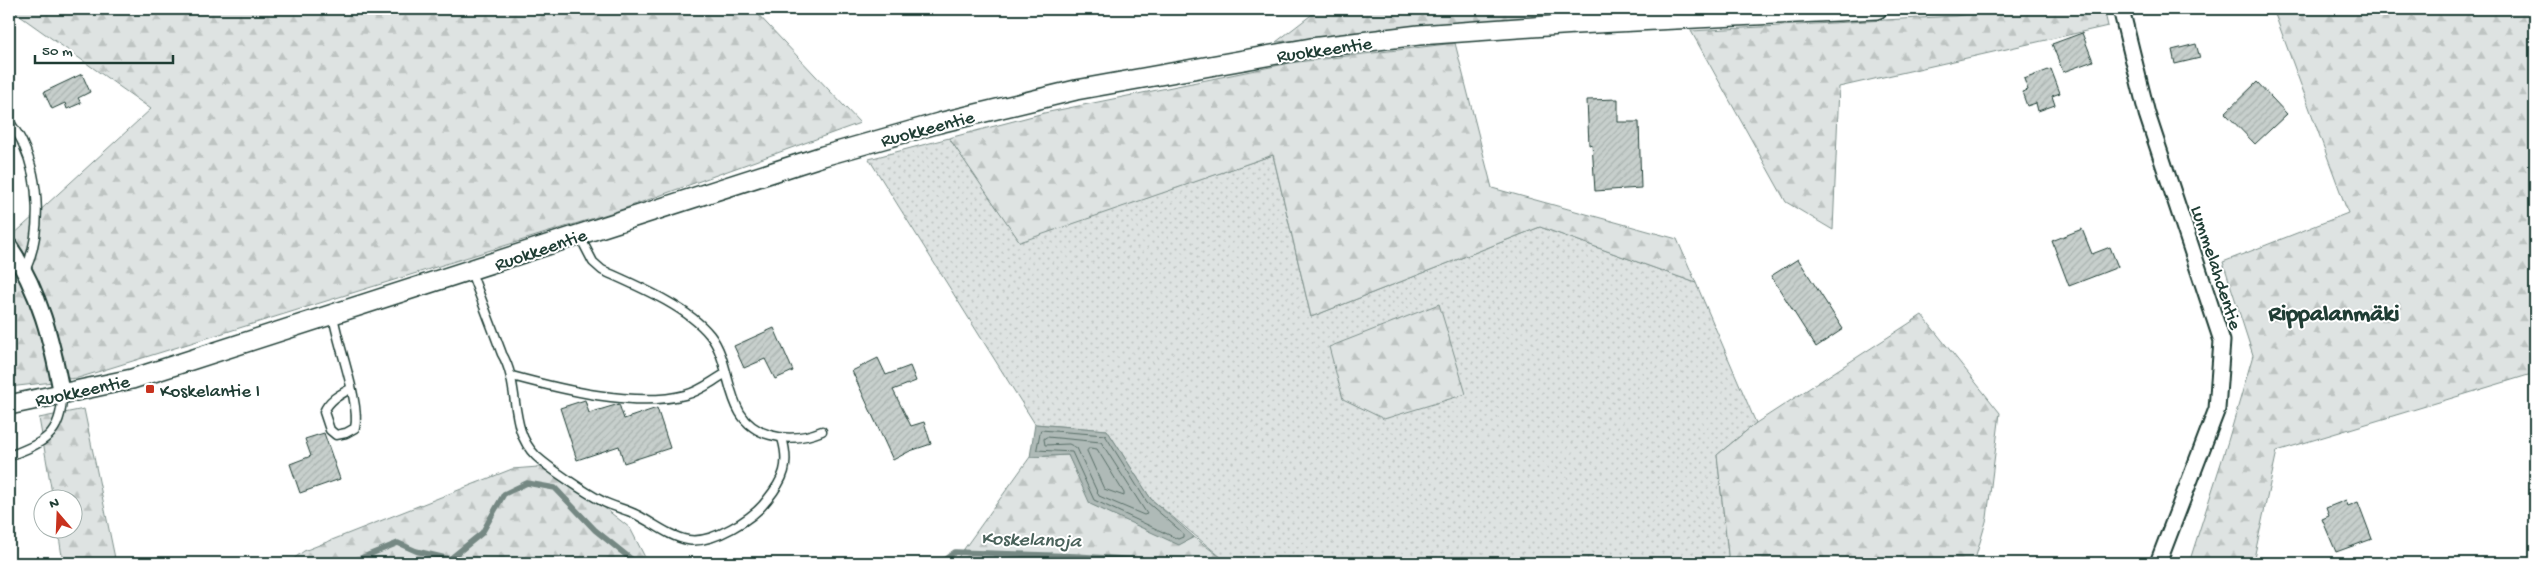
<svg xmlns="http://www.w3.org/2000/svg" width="2544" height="572" viewBox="0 0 2544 572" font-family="'Gochi Hand',sans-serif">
<defs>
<pattern id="grass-dots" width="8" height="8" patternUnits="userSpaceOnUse" patternTransform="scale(1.25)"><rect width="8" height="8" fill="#dee3e2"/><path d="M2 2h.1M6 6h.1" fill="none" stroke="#bec4c2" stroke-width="1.8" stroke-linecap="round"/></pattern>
<pattern id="forest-firs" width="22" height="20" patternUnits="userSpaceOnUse" patternTransform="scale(1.25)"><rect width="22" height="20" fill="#dee3e2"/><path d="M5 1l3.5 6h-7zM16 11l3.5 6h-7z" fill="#bec4c2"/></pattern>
<pattern id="building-hatch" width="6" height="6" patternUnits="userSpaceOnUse" patternTransform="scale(1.25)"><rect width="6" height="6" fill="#c7cfcc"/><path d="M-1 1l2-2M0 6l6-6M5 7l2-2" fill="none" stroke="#aab3b0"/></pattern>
</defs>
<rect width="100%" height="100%" fill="#fff"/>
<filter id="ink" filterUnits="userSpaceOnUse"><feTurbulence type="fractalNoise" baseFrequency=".02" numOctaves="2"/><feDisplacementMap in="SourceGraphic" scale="10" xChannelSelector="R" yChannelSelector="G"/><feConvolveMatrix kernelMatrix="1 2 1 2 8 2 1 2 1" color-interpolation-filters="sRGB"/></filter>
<g filter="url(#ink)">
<path fill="url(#grass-dots)" stroke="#7e908b" d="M949 138 1020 241 1273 155 1311 317 1540 227 1696 283 1756 423 1717 455 1729 563H1228L1151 499 1107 430 1035 424 869 159Z"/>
<g fill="url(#forest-firs)" stroke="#7e908b">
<path d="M10 9H753L860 123 620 210 78 378 67 379 44 299 31 268 12 236 151 109Z"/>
<path d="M1319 9H1649L1276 42Z"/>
<path d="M2005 9H2104L2108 26 1839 87 1833 230 1786 202 1691 31 1955 16Z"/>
<path d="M2273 9H2535V373L2277 451 2253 563H2189L2228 441 2253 355 2223 262 2348 213Z"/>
<path d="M1455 43 1492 188 1677 239 1696 283 1540 227 1311 317 1273 155 1020 242 949 138 1044 113 1290 63Z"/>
<path d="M9 254 33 302 53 382 9 387Z"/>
<path d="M1439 304 1466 394 1384 419 1343 399 1329 347Z"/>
<path d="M1922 315 2000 413 1987 518 1974 563H1729L1717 455 1756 423Z"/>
<path d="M84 409 116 563H63L58 530H72V500L53 499 39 418Z"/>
<path d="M1068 455 1091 504 1179 544 1194 537 1228 563H954L1030 457Z"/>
<path d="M551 466 630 528 648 563H288L304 551 512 469Z"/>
</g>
<path fill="#afbab7" stroke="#758883" d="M1035 424 1107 430 1151 499 1194 537 1179 545 1090 504 1068 455 1030 457Z"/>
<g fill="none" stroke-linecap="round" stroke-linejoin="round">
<g stroke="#596f68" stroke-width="1">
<path d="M1041 430 1105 435 1147 502 1183 533V537L1178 539 1094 500 1072 452 1037 450Z"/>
<path d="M1047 437 1101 442 1147 514 1144 515 1099 496 1077 448 1069 444 1045 445 1044 439Z"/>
<path d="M1090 448 1097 449 1124 493V496L1104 489 1087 451Z"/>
</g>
<g stroke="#758883" stroke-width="5.5">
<path d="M333 563 356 560 398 543 416 551 450 559 482 533 504 494 527 483 555 488 595 530 636 563"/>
<path d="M940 563 955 552 1075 556 1140 560 1154 563"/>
</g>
</g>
<g fill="url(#building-hatch)" stroke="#1f3d34">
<path d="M2082 33 2093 61 2063 72 2052 44Z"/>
<path d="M2196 44 2200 58 2175 64 2172 50Z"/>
<path d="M2051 69 2060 93 2052 96 2055 105 2038 111 2036 103 2027 106 2022 92 2028 90 2024 79Z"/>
<path d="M82 74 90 92 78 98 81 103 67 109 65 103 52 109 44 92Z"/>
<path d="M2257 82 2287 114 2255 144 2225 113Z"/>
<path d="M1618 99V122H1639L1641 188 1595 191 1592 144 1589 145 1587 100Z"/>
<path d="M2082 229 2092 254 2110 247 2118 267 2069 286 2052 241Z"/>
<path d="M1798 259 1843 329 1816 347 1771 276Z"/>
<path d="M774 328 793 371 775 379 765 359 744 368 734 346Z"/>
<path d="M878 358 886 375 910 366 916 381 893 390 911 426 924 422 931 444 910 451 893 460 852 371Z"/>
<path d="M585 400 589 413 619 404 624 419 657 408 670 448 624 463 619 446 577 460 560 408Z"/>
<path d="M324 433 340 479 300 493 290 464 311 456 305 439Z"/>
<path d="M2346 500 2348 506 2358 502 2372 539 2336 552 2322 519 2329 516 2326 508Z"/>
</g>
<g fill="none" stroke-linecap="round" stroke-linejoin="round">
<defs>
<g id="service">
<path d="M9 121C14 129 20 136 23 144 40 181 42 234 25 271"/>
<path d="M579 235 593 262 602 270C635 285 687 306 710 335 735 367 722 422 770 435 787 440 805 438 822 431"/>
<path d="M471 272 502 354C521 386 508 429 536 456 549 468 586 493 602 501 613 507 626 509 637 515 653 523 670 537 688 540 712 544 753 519 767 500 784 479 790 465 782 438"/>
<path d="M333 315C337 343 361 404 355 428L346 433 336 435 330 430 324 412C329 400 339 395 350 389"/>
<path d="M512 376C560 389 635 408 685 395 701 391 712 381 725 374"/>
<path d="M9 456C43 443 62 435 62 395"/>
</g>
<g id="minor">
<path d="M2121 9 2147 114 2222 341 2217 409 2158 563"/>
<path d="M9 246C40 291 52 342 62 395"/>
</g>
<path id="tertiary" d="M9 405 132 379 823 156 939 123 1076 90 1311 48 1419 35 1576 24 1877 9"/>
</defs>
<use href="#service" stroke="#1f3d34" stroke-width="11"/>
<use href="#minor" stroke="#1f3d34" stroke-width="19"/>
<use href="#tertiary" stroke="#1f3d34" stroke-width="22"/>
<use href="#service" stroke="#fff" stroke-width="8"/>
<use href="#minor" stroke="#fff" stroke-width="15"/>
<use href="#tertiary" stroke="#fff" stroke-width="19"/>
</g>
</g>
<rect fill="#c8321e" stroke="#fff" stroke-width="2" x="145" y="384" width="10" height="10" rx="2.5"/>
<g text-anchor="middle" stroke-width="4" stroke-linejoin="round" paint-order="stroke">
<g font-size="19" fill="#1f3d34" stroke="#fff">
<text transform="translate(1324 48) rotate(-8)" y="7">Ruokkeentie</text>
<text transform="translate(927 127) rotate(-15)" y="7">Ruokkeentie</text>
<text transform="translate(540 248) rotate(-19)" y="7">Ruokkeentie</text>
<text transform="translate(2218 267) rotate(72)" y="7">Lummelahdentie</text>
<text transform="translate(82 389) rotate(-12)" y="7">Ruokkeentie</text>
</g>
<g font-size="19" fill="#1f3d34" stroke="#fff" text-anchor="start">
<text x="160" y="396">Koskelantie I</text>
</g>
<g font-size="20" font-style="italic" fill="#4a625b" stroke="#fff">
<text transform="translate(1031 538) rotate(2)" y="7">Koskelanoja</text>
</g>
<g font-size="24" font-weight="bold" fill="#1f3d34" stroke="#fff">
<text x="2334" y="320">Rippalanmäki</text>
</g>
</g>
<rect width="2544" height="572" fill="none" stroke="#fff" stroke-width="30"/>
<rect x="15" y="15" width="2514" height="542" fill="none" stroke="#1f3d34" stroke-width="2" filter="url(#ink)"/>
<g transform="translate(58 514) rotate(341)"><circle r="24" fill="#ffffff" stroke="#a5b1ae"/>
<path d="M0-4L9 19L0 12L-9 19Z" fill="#c8321e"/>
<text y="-8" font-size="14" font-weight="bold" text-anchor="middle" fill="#1f3d34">N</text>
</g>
<path d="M35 55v8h138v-8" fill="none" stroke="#1f3d34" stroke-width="2.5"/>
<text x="42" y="55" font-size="15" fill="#1f3d34" stroke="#ffffff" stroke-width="4" paint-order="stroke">50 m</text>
</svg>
